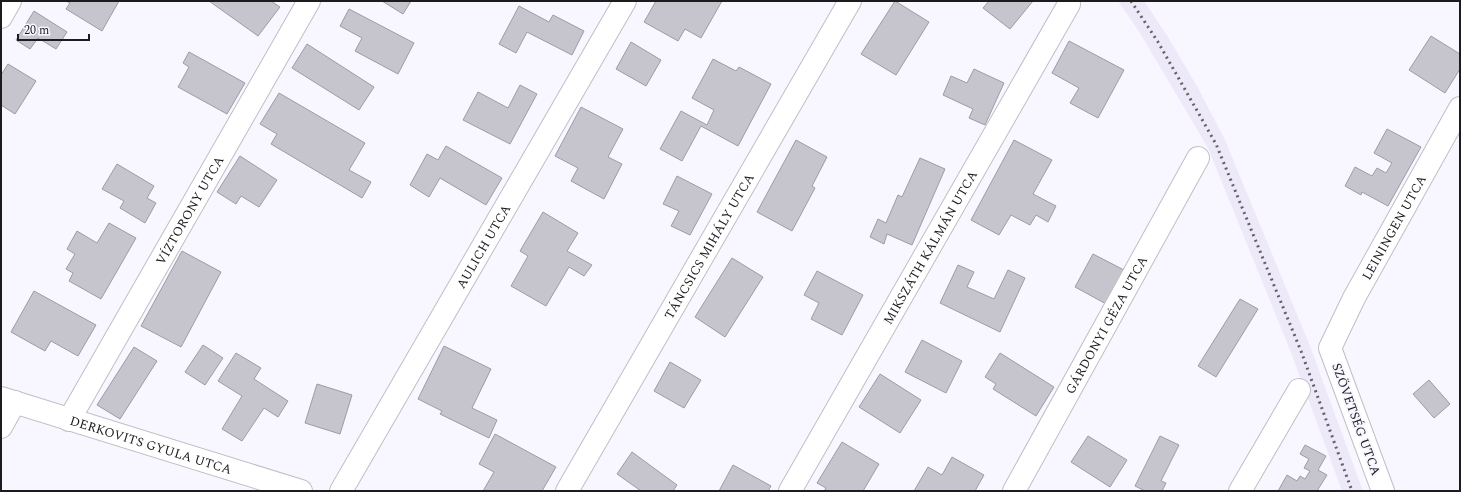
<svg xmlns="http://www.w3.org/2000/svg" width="1461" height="492" viewBox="0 0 1461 492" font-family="Spectral,serif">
<rect width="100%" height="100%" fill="#f8f6fe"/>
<path fill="#ede9f9" d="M1118 1H1144L1168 37 1198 88 1225 140 1310 346 1363 491H1342L1292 355 1208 148 1140 33Z"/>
<g fill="#c6c4cc" stroke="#9d9ba3">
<path d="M66 1H119L102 31 66 9 70 3Z"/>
<path d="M209 1H271L280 7 258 36Z"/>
<path d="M382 1H411L403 14Z"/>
<path d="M656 1H722L701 38 685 29 678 41 644 22Z"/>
<path d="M895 1 929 22 896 75 861 54Z"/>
<path d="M989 1H1033L1010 29 983 8Z"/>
<path d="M519 6 549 22 553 15 584 31 572 55 527 32 516 53 499 44Z"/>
<path d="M349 9 414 43 398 74 355 51 362 38 340 26Z"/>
<path d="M34 11 67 32 56 49 38 38 30 49 16 40Z"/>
<path d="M1431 36 1460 54V69L1445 93 1409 70Z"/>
<path d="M1069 41 1124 70 1098 118 1070 103 1079 88 1052 73Z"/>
<path d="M631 42 661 60 646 86 616 69Z"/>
<path d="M307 44 374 87 359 110 292 68Z"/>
<path d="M189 52 245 83 227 114 178 87 189 67 183 63Z"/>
<path d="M713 59 736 71 739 67 771 84 738 146 701 126 682 161 660 149 681 111 707 125 714 110 692 98Z"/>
<path d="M8 64 36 81 15 114 1 105V75Z"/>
<path d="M974 69 1004 83 985 125 969 118 973 109 943 95 951 76 967 83Z"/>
<path d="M520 85 537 94 510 144 463 120 478 92 508 108Z"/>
<path d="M279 93 365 143 349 170 371 182 362 198 271 144 277 134 260 124Z"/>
<path d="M581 107 623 129 608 157 622 164 604 199 571 181 578 168 555 156Z"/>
<path d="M1387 129 1421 147 1388 206 1362 192 1361 195 1345 186 1355 167 1372 176 1377 168 1386 173 1392 163 1374 153Z"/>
<path d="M796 140 827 157 812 186 815 188 792 231 757 212Z"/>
<path d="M1014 140 1052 160 1033 194 1056 206 1048 222 1036 215 1030 225 1011 215 999 235 971 220Z"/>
<path d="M446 146 502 178 486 205 440 178 429 197 410 185 427 154 438 160Z"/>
<path d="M240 156 277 180 259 207 241 196 236 204 217 192Z"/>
<path d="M920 158 945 169 912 245 887 234 884 244 870 237 878 219 886 223 898 195 902 197Z"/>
<path d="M117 164 154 186 147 198 156 203 145 223 120 208 124 201 102 189Z"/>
<path d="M677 176 712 194 690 235 671 226 679 211 663 204Z"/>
<path d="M543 212 578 233 567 251 592 265 584 276 569 267 546 306 511 286 528 256 520 251Z"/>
<path d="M109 223 136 238 101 299 69 281 73 273 66 269 75 254 67 249 77 231 97 243Z"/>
<path d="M182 251 221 272 181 347 141 326Z"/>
<path d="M1093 254 1126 271 1108 305 1075 287Z"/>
<path d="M732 258 763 277 725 337 695 317Z"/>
<path d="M958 265 974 272 967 287 994 299 1008 270 1025 278 1000 332 940 303Z"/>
<path d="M817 271 863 295 842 335 811 319 819 303 804 295Z"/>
<path d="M34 291 96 325 78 356 51 341 45 351 11 332Z"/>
<path d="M1240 299 1258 309 1216 377 1198 366Z"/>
<path d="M922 340 962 361 946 393 905 372Z"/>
<path d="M203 345 223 358 205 385 185 372Z"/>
<path d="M444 346 491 369 472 408 497 420 489 438 440 414 442 411 418 399Z"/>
<path d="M134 347 157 361 120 419 97 405Z"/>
<path d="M236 353 261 368 254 379 288 401 278 417 264 408 242 441 222 429 242 396 218 381Z"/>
<path d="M1000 353 1054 387 1036 416 993 389 996 384 985 377Z"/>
<path d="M670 362 701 380 684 408 654 391Z"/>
<path d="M880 374 921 400 900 433 859 407Z"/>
<path d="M1429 380 1450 404 1434 418 1413 394Z"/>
<path d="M317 384 352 395 340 434 305 423Z"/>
<path d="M495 434 556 467 542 491H483L494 472 479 464Z"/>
<path d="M1088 436 1127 460 1110 487 1071 462Z"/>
<path d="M1160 436 1179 445 1161 481 1166 483 1162 491H1145L1135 486Z"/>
<path d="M842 442 879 464 863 491H824L826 488 817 483Z"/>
<path d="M1305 445 1326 456 1318 470 1327 475 1317 491H1278L1287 475 1297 481 1300 476 1305 479 1310 471 1304 468 1309 459 1300 454Z"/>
<path d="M632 452 677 485 673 491H641L617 474Z"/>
<path d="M952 457 984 475 975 491H914L928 467 942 475Z"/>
<path d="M733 465 771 486 768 491H719Z"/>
</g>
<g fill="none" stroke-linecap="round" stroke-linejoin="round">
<defs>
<g id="minor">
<path d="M1 17 10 1"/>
<path id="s1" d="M1 398 301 491"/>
<path id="s2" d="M69 420 309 1"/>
<path d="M1 427 15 402"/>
<path id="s3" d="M341 491 625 1"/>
<path id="s4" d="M567 491 850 1"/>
<path id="s5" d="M790 491 1069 4"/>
<path id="s6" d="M1014 491 1198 158"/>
<path d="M1240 491 1299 390"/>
<path id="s7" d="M1383 491 1330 348 1354 298 1460 108"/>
</g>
</defs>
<use href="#minor" stroke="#c0bec6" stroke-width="24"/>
<use href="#minor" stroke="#fff" stroke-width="22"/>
<path stroke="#636267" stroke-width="3" stroke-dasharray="2 4" stroke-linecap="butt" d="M1131 1 1158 42 1216 144 1301 351 1352 491"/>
</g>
<g text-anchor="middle" stroke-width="4" stroke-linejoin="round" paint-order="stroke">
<g font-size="13" fill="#1c1b1e" stroke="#f8f6fe">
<text dy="5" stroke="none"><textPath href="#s2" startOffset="242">VÍZTORONY UTCA</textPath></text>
<text dy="5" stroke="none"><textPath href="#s7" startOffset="289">LEININGEN UTCA</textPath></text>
<text dy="5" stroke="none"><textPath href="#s3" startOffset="283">AULICH UTCA</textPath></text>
<text dy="5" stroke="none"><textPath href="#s4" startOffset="283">TÁNCSICS MIHÁLY UTCA</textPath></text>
<text dy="5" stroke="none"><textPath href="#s5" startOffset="281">MIKSZÁTH KÁLMÁN UTCA</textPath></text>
<text dy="5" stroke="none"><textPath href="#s6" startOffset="190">GÁRDONYI GÉZA UTCA</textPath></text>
<text transform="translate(1357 419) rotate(70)" y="5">SZÖVETSÉG UTCA</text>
<text dy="5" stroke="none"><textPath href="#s1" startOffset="157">DERKOVITS GYULA UTCA</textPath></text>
</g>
</g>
<rect width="1461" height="492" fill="none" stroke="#1c1b1e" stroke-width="4"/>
<path d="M18 34v6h71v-6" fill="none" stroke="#1c1b1e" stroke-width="2"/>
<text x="24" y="34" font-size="12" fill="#1c1b1e" stroke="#f8f6fe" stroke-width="3" paint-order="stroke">20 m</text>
</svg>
